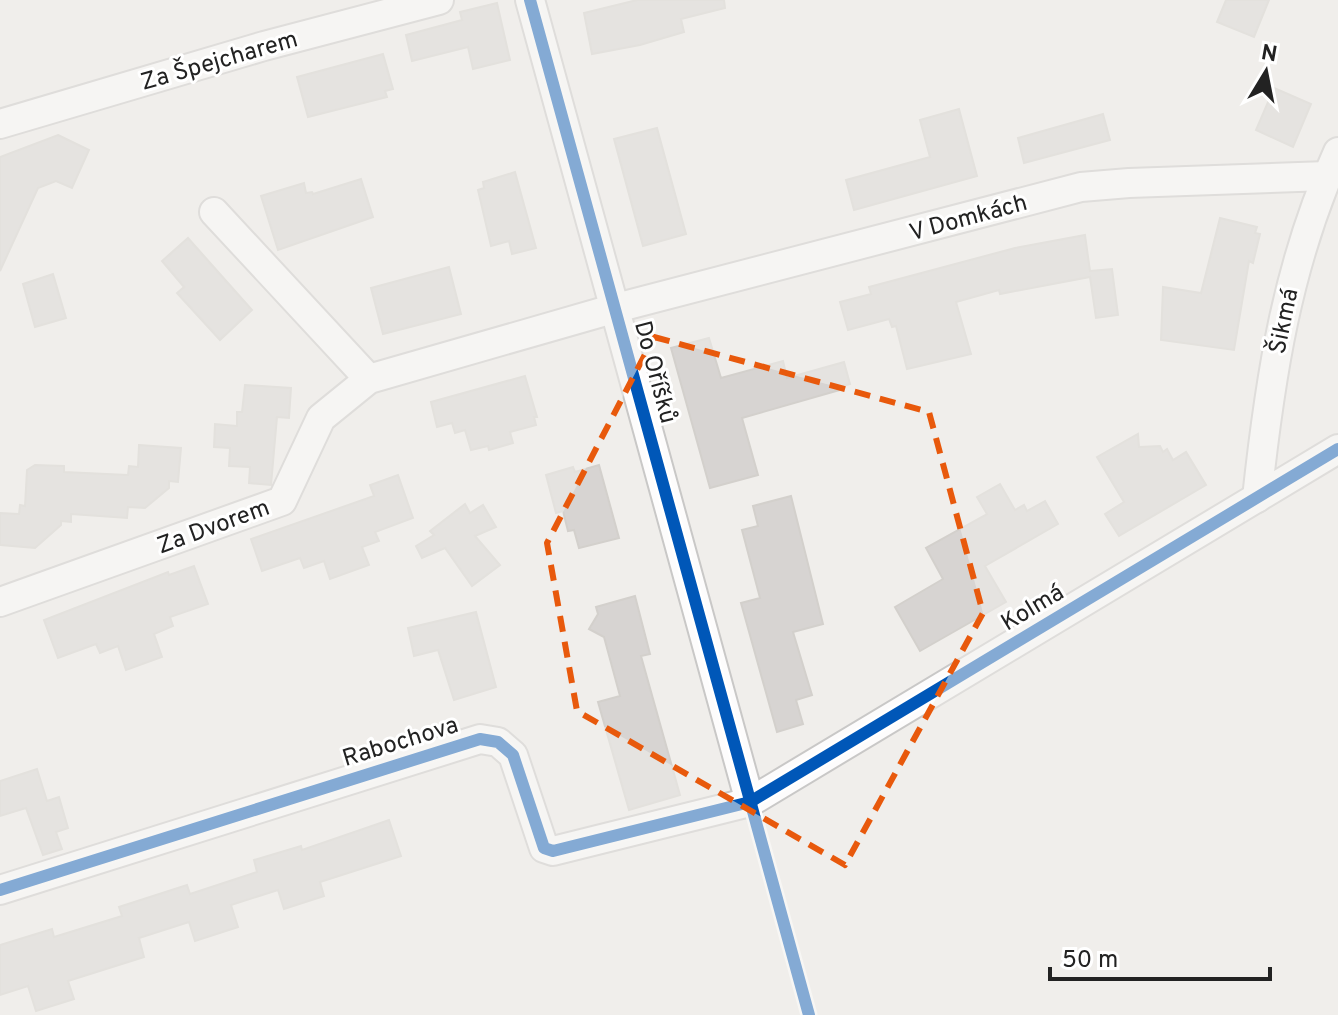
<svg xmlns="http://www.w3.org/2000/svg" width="1338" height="1015" viewBox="0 0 1338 1015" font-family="Overpass,sans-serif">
<rect width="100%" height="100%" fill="#f0eeeb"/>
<g fill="#d7d4d2" stroke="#d3d0cc" stroke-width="2">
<path d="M637 0H724L725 8 681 19 684 32 640 45 592 54 584 13Z"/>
<path d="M1226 0H1269L1254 37 1217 22Z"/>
<path d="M497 3 510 60 473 69 468 47 412 61 406 35 462 20 460 12Z"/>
<path d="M383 54 393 89 385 91 387 97 308 117 297 77Z"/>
<path d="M1274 88 1311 104 1293 147 1256 130Z"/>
<path d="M959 109 977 176 854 210 846 180 930 157 920 120Z"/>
<path d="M1103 114 1110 140 1024 163 1018 138Z"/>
<path d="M657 128 686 234 643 246 614 139Z"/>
<path d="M58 135 89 150 72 188 56 181 38 188 0 271V157Z"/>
<path d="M515 172 536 248 512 254 509 241 491 246 478 190 484 188 483 182Z"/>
<path d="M361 179 373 217 278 250 261 196 304 183 306 193 312 192 313 194Z"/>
<path d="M1220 218 1257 227 1255 233 1260 234 1253 263 1249 261 1234 350 1161 340 1163 287 1201 293Z"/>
<path d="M1085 235 1090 271 1112 269 1118 315 1096 318 1090 277 1000 294 999 290 956 302 971 354 907 369 896 326 892 327 889 319 848 330 840 302 871 294 869 287 1015 248Z"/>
<path d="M188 238 252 310 220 340 177 293 184 287 162 261Z"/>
<path d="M449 267 461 314 383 334 371 288Z"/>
<path d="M53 274 66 318 35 327 23 284Z"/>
<path d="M709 338 721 378 783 361 787 378 844 362 850 384 842 386 843 389 742 418 758 475 710 488 671 348Z"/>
<path d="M525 376 537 417H534L536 425 510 432 513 443 489 450 488 446 471 450 465 430 455 433 452 423 437 427 431 402Z"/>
<path d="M245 385 291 388 289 418 277 417 271 485 249 483 250 467 229 466 230 448 214 447 215 424 237 426V412H242Z"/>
<path d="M1138 434 1139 447 1160 446 1163 452 1167 449 1173 460 1186 452 1206 485 1119 536 1105 514 1124 502 1097 457Z"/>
<path d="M139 445 181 448 178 482 169 481V488L145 508 128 507 127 518 71 514V522L61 521V525L35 548 0 545V513L19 514 20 505 25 506 27 470 35 465 64 466V472L128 475 129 466 138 467Z"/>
<path d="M599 465 619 538 579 548 574 530 568 531 563 511 556 513 546 475 573 467 575 472Z"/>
<path d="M398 475 413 518 375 532 379 541 362 547 369 565 330 579 324 561 304 568 300 558 262 571 251 539 374 496 370 485Z"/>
<path d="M1000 484 1015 510 1024 505 1027 511 1045 501 1058 524 985 566 1006 602 920 651 895 607 943 579 926 548 987 514 977 497Z"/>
<path d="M791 496 823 624 793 632 812 695 796 700 803 724 777 732 741 603 760 598 742 530 758 526 753 506Z"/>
<path d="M465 504 470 513 483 505 496 527 475 536 500 565 472 586 445 548 422 558 416 546 434 535 430 531Z"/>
<path d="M194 566 208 604 170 617 173 626 154 634 162 657 126 670 118 646 100 653 96 644 58 658 44 620 168 572 169 575Z"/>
<path d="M635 596 650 654 641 656 680 795 629 810 598 702 620 696 604 637 589 629 598 614 596 607Z"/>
<path d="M476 612 496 687 454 700 438 650 414 656 408 628Z"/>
<path d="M37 769 47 801 59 797 68 828 56 832 62 849 43 855 26 808 0 816V781Z"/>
<path d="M389 820 401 856 320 882 324 896 284 909 278 890 231 905 238 927 195 941 189 922 139 938 144 957 68 981 74 999 36 1011 28 986 0 995V945L52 929 54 937 122 916 119 907 187 885 190 894 257 872 254 860 301 846 302 850Z"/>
</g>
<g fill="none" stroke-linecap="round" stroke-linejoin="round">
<defs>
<g id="street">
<path d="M530 0 750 802"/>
<path d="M0 124 264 46 439 0"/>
<path d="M214 212 369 379"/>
<path d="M1257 498C1270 377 1287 264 1338 152"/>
<path d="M0 602 282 501 321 418 369 379 616 308 1081 187 1129 183 1327 176"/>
<path d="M0 890 480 739 498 742 513 755 544 848 553 851 750 802 1338 449"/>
</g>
</defs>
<use href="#street" stroke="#c9c8c7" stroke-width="32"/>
<use href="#street" stroke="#fdfcfc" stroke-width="28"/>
<defs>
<g id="cycleway">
<path d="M530 0 809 1015"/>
<path d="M0 890 480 739 498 742 513 755 544 848 553 851 750 802 1338 449"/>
</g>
</defs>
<use href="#cycleway" stroke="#fff" stroke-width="17"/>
<use href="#cycleway" stroke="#0057b8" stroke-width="12"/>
</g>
<path d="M0 0H1338V1015H0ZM654 337 929 412 983 613 845 865 577 711 547 543Z" fill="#f0eeeb" fill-opacity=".55" fill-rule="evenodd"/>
<path fill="none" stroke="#e8590c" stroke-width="6" stroke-dasharray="16 10" stroke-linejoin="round" d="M654 337 929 412 983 613 845 865 577 711 547 543Z"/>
<g text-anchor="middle" stroke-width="6" stroke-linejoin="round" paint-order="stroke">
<g font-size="24" fill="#222" stroke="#fff">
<text transform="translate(219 60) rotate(-16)" y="8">Za Špejcharem</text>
<text transform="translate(968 217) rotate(-15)" y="8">V Domkách</text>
<text transform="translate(1283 321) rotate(-78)" y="8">Šikmá</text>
<text transform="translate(656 372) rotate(75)" y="8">Do Oříšků</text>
<text transform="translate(213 526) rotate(-20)" y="8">Za Dvorem</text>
<text transform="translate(1032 607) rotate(-31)" y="8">Kolmá</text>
<text transform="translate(400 741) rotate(-17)" y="8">Rabochova</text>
</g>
</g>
<g transform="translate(1266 72) rotate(10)" stroke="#ffffff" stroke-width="6" paint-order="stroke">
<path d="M0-6L14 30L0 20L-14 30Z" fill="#222222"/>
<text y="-12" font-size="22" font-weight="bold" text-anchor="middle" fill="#222222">N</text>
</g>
<path d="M1050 967v12h220v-12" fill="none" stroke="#222222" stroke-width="4"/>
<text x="1062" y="967" font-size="24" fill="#222222" stroke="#ffffff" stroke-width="6" paint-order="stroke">50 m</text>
</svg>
